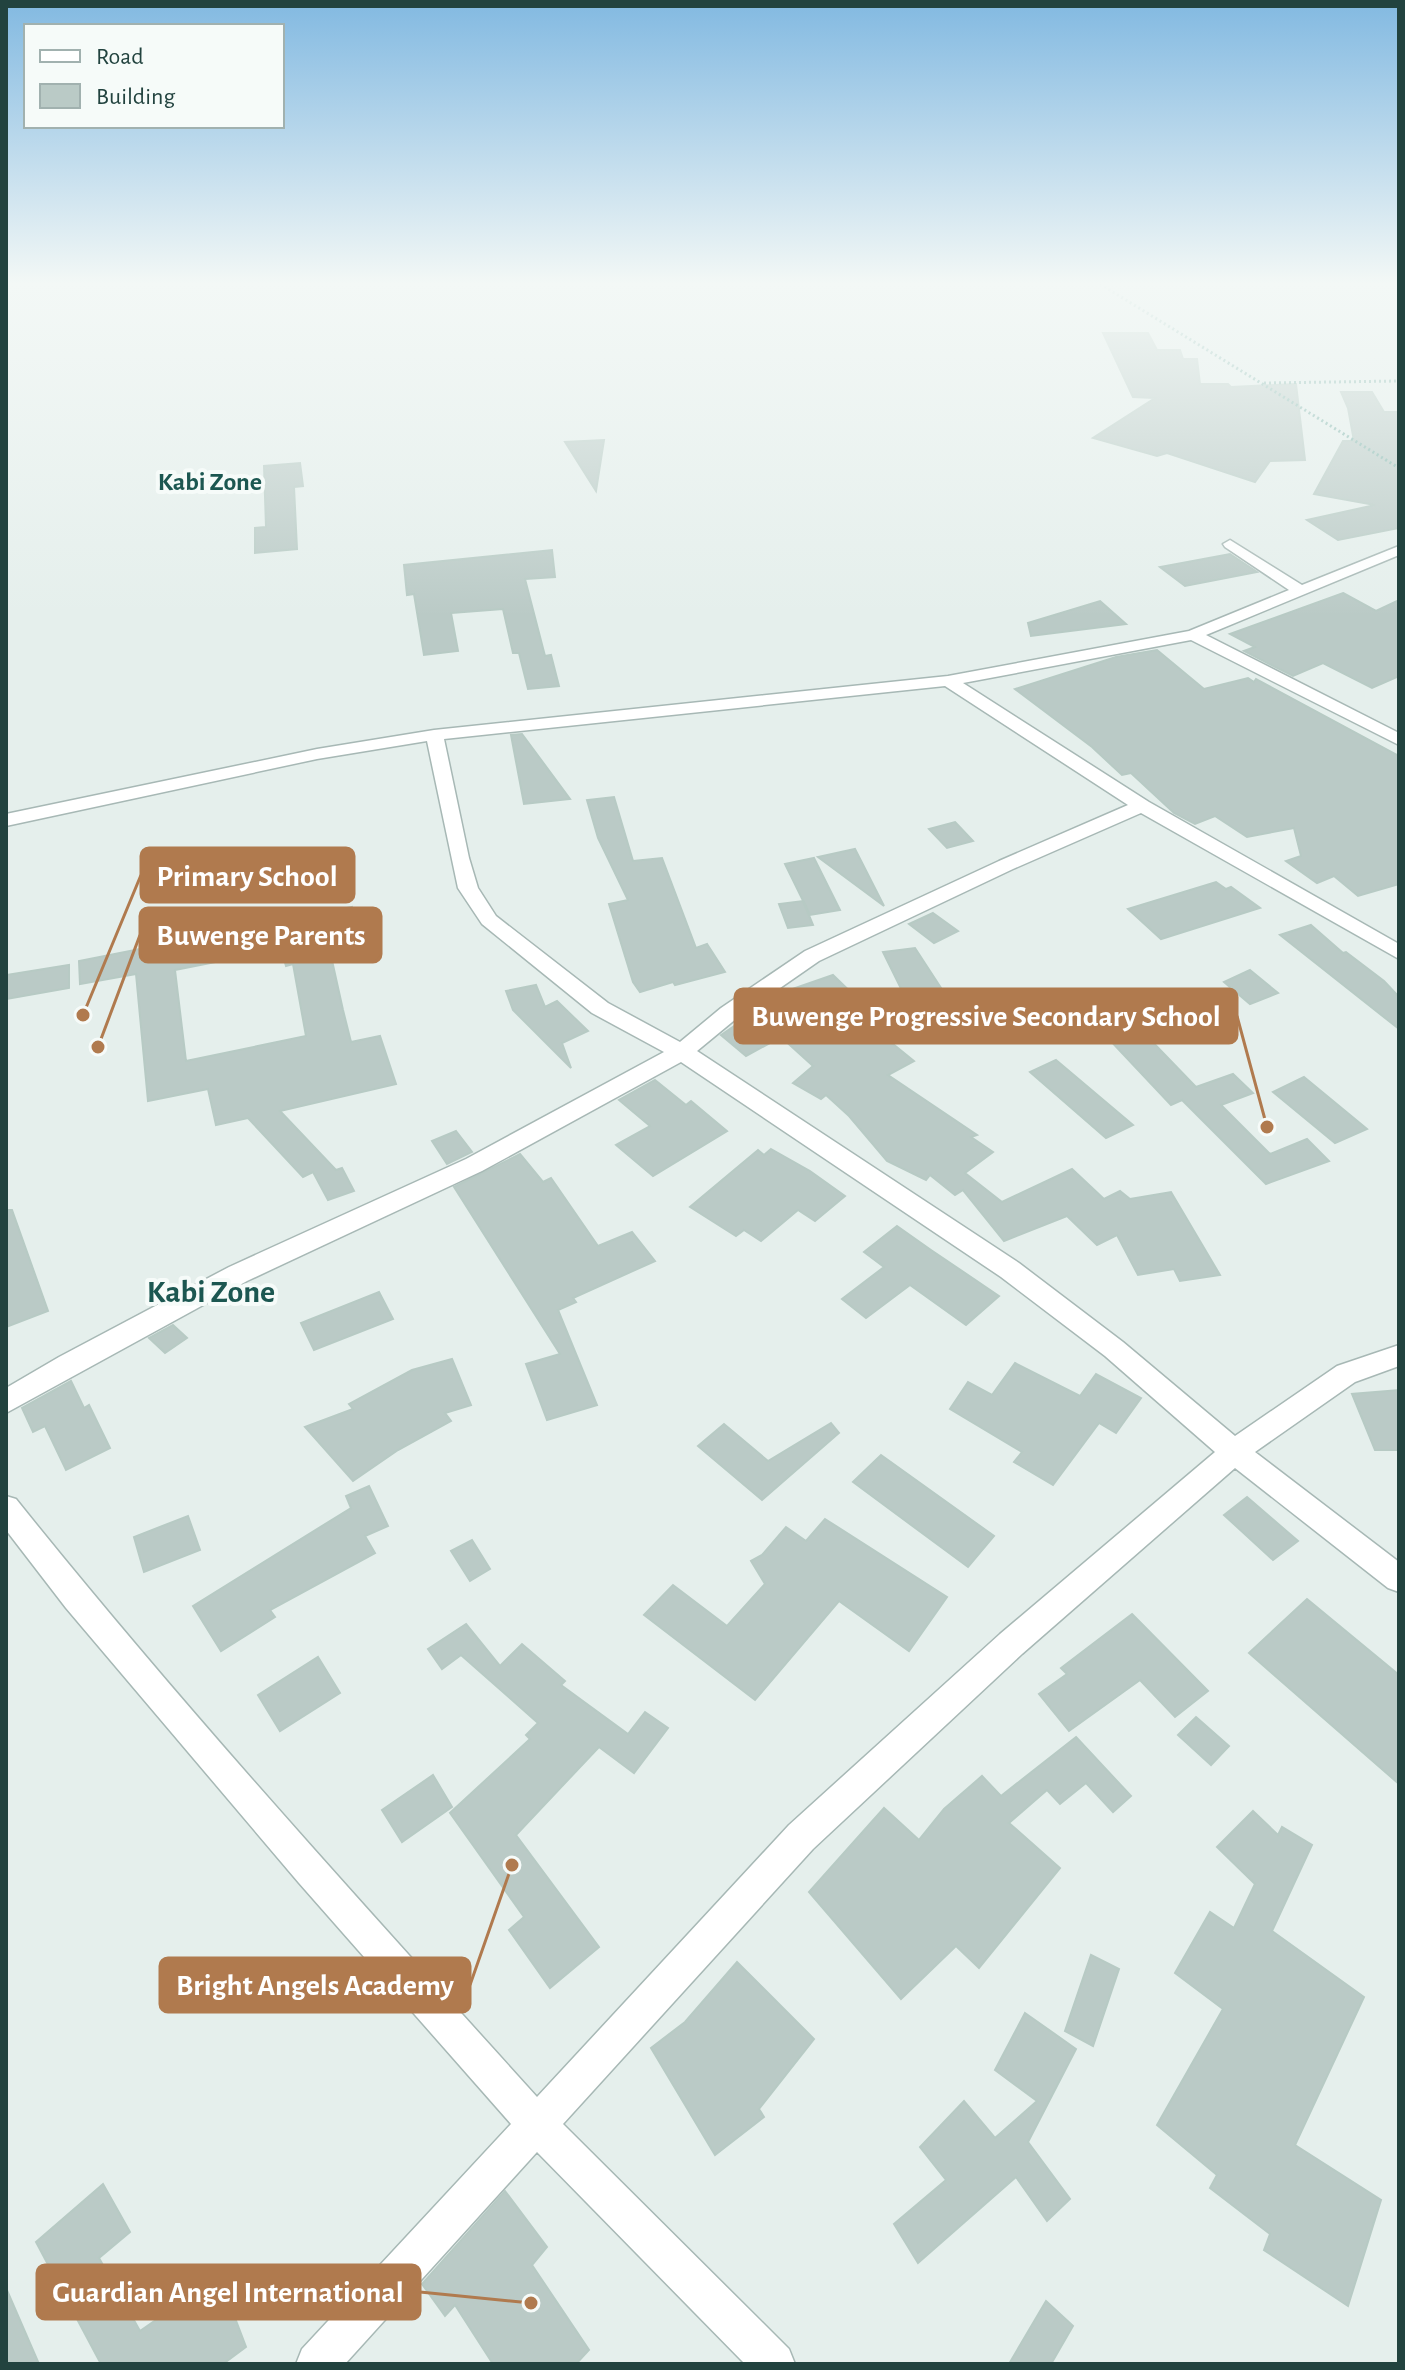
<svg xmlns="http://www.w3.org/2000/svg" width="1405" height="2370" viewBox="0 0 1405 2370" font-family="'Alegreya Sans',sans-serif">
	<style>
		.building { fill: #bacac6; stroke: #b7cac4; stroke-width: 2; fill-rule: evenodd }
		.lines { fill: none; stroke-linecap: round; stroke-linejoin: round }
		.minor-casing { stroke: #a7b8b5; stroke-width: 3 }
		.path { stroke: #83b5ad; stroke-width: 3; stroke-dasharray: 2 3; stroke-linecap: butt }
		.minor { fill: #fff; fill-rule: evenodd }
		.labels { text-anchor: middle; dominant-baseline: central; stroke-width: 8; stroke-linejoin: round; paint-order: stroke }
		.far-quarter-label { font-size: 26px; font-weight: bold; fill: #1c5751; stroke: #f6fbf9 }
		.quarter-label { font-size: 32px; font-weight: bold; fill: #1c5751; stroke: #f6fbf9 }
		.leader { fill: none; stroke: #b07a4e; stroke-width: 3 }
		.callout-dot { fill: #b07a4e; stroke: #f6fbf9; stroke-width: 3 }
		.callout { fill: #b07a4e; stroke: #b07a4e; stroke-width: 3 }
		.callout-label { font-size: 30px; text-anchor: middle; font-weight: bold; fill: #fff }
	</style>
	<rect width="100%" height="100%" fill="#e5efec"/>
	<g class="building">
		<polygon points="1103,333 1148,333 1157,350 1180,350 1183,359 1197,359 1200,384 1228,384 1231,387 1296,384 1305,460 1270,461 1255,482 1167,453 1157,456 1093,438 1155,398 1133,397"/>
		<polygon points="1341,392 1372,392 1384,412 1399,412 1399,528 1338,540 1307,520 1375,505 1314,494 1343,441 1354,441 1348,408"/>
		<polygon points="604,440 596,491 565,442"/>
		<polygon points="300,463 303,486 294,487 297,549 255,553 255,528 266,527 264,466"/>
		<polygon points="552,550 555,577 525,579 545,656 551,655 559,686 528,689 519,653 513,653 503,609 451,613 458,651 424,655 414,594 407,595 404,565"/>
		<polygon points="1230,554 1257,572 1185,586 1160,567"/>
		<polygon points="1343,593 1376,611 1399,600 1399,676 1372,688 1323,663 1293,676 1244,651 1255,647 1230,634"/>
		<polygon points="1100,601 1126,624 1031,636 1028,623"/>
		<polygon points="1157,650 1204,689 1248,678 1254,682 1256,679 1399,756 1399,884 1358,896 1334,876 1317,883 1286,861 1301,856 1294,828 1247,837 1215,816 1195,824 1174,813 1131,773 1122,775 1092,747 1015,689 1116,657"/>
		<polygon points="522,734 570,799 524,804 511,735"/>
		<polygon points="614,797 633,861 662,858 696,948 707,944 725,972 675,985 673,982 640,992 633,982 609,904 628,900 598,838 587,800"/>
		<polygon points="955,822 973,841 947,848 929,829"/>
		<polygon points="855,849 884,906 818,857"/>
		<polygon points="814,858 840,910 810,915 785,864"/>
		<polygon points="1216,882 1226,889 1231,887 1260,908 1161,939 1128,909"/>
		<polygon points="803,901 813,925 788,928 779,904"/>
		<path d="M352,907L365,949L331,956L343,1010L351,1042L380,1036L396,1084L280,1111L336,1170L342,1168L354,1191L328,1200L313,1172L303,1177L248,1118L216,1125L208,1089L148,1101L136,974L80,984L79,961ZM281,949L286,966L293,964L306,1036L186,1061L175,970Z"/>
		<polygon points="933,913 958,931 934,943 909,924"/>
		<polygon points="1311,925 1343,953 1346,952 1384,981 1399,997 1399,1029 1280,935"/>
		<polygon points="915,948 945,994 936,996 947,1010 916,1019 883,952"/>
		<polygon points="69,965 69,988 6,999 6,975"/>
		<polygon points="1250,970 1278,993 1250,1004 1224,982"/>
		<polygon points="833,975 888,1028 877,1031 914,1061 888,1075 977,1135 971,1137 993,1152 965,1173 1002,1202 1072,1169 1104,1199 1120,1191 1130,1199 1171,1192 1220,1275 1180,1281 1174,1269 1138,1275 1117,1235 1097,1245 1067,1216 1004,1241 963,1190 955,1195 930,1175 926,1180 887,1161 849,1116 826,1095 821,1099 793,1083 813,1066 781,1037 746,1056 721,1035 784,992"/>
		<polygon points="536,985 545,1007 557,1001 588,1031 562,1043 571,1068 513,1010 506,991"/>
		<polygon points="1114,1002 1196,1087 1233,1074 1253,1093 1221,1105 1270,1154 1307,1139 1329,1161 1266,1184 1182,1100 1171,1105 1106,1036 1113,1034 1087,1010"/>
		<polygon points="1056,1060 1133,1125 1106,1138 1030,1072"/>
		<polygon points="1304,1077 1367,1129 1335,1143 1273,1092"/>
		<polygon points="655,1080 686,1105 691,1101 727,1131 653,1176 616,1145 650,1126 619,1100"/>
		<polygon points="456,1131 472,1152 447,1164 432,1141"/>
		<polygon points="771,1149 810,1171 845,1196 815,1221 798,1210 761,1241 744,1230 736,1236 690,1207 758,1150 764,1155"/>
		<polygon points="520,1154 543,1182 551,1178 598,1246 632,1232 655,1261 573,1298 576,1302 558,1310 597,1405 547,1420 526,1364 560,1354 454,1187"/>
		<polygon points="6,1210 12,1210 48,1311 6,1327"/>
		<polygon points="897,1226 931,1250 999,1296 966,1325 910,1285 866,1318 842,1299 884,1267 864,1252"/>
		<polygon points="379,1292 393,1319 314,1350 301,1323"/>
		<polygon points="173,1325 187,1338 165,1353 149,1338"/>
		<polygon points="452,1359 471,1405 445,1413 451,1421 398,1450 353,1481 305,1427 353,1409 349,1404 412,1370"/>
		<polygon points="1015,1363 1080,1396 1096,1374 1141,1398 1116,1433 1099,1423 1053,1485 1014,1462 1022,1452 950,1409 968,1382 992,1395"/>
		<polygon points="71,1381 84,1408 89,1405 110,1448 66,1470 45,1426 33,1432 22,1408"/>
		<polygon points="1399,1390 1399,1450 1375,1450 1352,1394"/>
		<polygon points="831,1423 839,1433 762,1500 698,1446 724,1424 768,1461"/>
		<polygon points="881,1455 994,1536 968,1567 853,1482"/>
		<polygon points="369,1486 388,1526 365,1536 375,1553 270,1610 275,1617 221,1651 193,1606 351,1508 346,1496"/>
		<polygon points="1247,1497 1298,1541 1273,1560 1224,1515"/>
		<polygon points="188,1516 200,1550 144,1572 134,1537"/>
		<polygon points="825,1519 947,1597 909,1651 839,1601 755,1700 644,1615 673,1585 727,1626 765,1584 751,1561 762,1555 786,1527 806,1541"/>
		<polygon points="472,1540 490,1569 470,1581 451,1551"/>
		<polygon points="1307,1599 1399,1675 1399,1784 1249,1653"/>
		<polygon points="1132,1614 1208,1691 1175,1717 1140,1680 1069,1731 1039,1694 1067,1674 1061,1668"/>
		<polygon points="466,1624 500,1666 522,1644 565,1681 561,1685 628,1734 645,1712 668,1728 634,1773 599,1747 516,1835 599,1947 550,1988 509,1930 524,1917 450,1813 530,1739 526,1735 538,1723 461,1655 442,1669 428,1649"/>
		<polygon points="318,1657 340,1693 280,1731 258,1695"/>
		<polygon points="1196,1717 1229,1746 1211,1765 1178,1735"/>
		<polygon points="1076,1737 1131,1796 1113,1812 1086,1783 1060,1804 1047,1790 1009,1823 1060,1868 979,1968 956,1946 901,1999 809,1892 884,1808 919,1840 944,1809 982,1776 1001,1796"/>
		<polygon points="433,1775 452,1807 402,1842 382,1810"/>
		<polygon points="1253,1811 1278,1835 1282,1827 1312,1845 1272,1931 1364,1997 1295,2145 1381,2200 1348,2306 1264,2250 1270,2234 1210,2188 1217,2175 1157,2125 1223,2009 1175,1973 1210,1912 1234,1928 1255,1884 1217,1847"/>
		<polygon points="1091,1955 1119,1969 1093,2046 1065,2031"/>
		<polygon points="737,1962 814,2039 759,2109 764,2117 715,2155 651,2048 685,2022"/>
		<polygon points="1025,2013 1076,2049 1028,2142 1070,2199 1047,2221 1016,2177 918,2263 894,2224 946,2180 920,2147 964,2101 995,2138 1037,2101 995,2070"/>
		<polygon points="103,2184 130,2232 99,2258 140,2331 219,2276 246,2347 223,2364 101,2364 36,2242"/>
		<polygon points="505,2191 547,2247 532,2265 589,2350 576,2364 493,2364 455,2305 445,2316 422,2284"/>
		<polygon points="6,2288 39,2364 6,2364"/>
		<polygon points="1046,2301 1073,2326 1051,2364 1009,2364"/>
	</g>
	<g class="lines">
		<defs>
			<path id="minor" d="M1230,540L1302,585L1399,546V555L1206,635L1399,733V745L1191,640L963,683L1149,802L1399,944V959L1141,813L1013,869L819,961L737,1018L697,1051L1019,1263L1123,1342L1235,1436L1337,1366L1399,1345V1366L1355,1382L1255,1452L1399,1562V1592L1388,1588L1235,1468L1022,1654L813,1849L563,2124L789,2349L795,2364H745L537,2152L345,2364H296L302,2349L511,2124L299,1883L66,1608L6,1530V1496L16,1499C181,1705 360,1901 537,2097L789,1825L1000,1634L1215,1452L1105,1356L1001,1277L681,1062L482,1171L247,1281L6,1413V1388L59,1357L229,1267L466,1159L664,1052L592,1013L482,924L458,888L427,741L317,759L6,826V814L317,749L434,730L948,676L1189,631L1289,590L1225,547L1223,544ZM945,686L1128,805L999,861L805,951L721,1008L680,1042L608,1003L496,916L478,888L469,858L444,739Z"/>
		</defs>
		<use href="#minor" class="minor-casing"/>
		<g class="path">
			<polyline points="1100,284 1399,468"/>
			<polyline points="1264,383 1399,381"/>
		</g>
		<use href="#minor" class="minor"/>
	</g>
	<linearGradient id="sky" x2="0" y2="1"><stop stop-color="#82b9e1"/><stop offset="0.46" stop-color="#f3f8f6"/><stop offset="1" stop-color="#f3f8f6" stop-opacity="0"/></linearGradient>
	<rect width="1405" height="616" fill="url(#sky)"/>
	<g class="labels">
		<g class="far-quarter-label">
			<text x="210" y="482">Kabi Zone</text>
		</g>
		<g class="quarter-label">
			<text x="211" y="1292">Kabi Zone</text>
		</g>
	</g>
	<path class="leader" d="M83 1015L141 875M98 1047L140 935M1267 1127L1237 1016M512 1865L470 1985M531 2303L420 2292"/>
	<g class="callout-dot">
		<circle cx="83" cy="1015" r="8"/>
		<circle cx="98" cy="1047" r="8"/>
		<circle cx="1267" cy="1127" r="8"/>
		<circle cx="512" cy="1865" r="8"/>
		<circle cx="531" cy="2303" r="8"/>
	</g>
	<g class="callout">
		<rect x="141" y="848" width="213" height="54" rx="8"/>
		<rect x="140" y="908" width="241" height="54" rx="8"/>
		<rect x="735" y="989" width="502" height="54" rx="8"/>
		<rect x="160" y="1958" width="310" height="54" rx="8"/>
		<rect x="37" y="2265" width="383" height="54" rx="8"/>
	</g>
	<g class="callout-label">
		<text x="247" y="886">Primary School</text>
		<text x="261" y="945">Buwenge Parents</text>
		<text x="986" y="1026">Buwenge Progressive Secondary School</text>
		<text x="315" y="1995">Bright Angels Academy</text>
		<text x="228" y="2302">Guardian Angel International</text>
	</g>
	<rect width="1405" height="2370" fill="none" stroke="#22433f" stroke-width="16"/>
	<rect x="24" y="24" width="260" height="104" fill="#f6fbf9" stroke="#a1b1af" stroke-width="2"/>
	<rect x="40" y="50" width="40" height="12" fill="#ffffff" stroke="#a1b1af" stroke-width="2"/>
	<text x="96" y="64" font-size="24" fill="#22433f">Road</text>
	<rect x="40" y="84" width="40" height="24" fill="#bacac6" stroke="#a1b1af" stroke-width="2"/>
	<text x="96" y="104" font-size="24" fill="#22433f">Building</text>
</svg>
